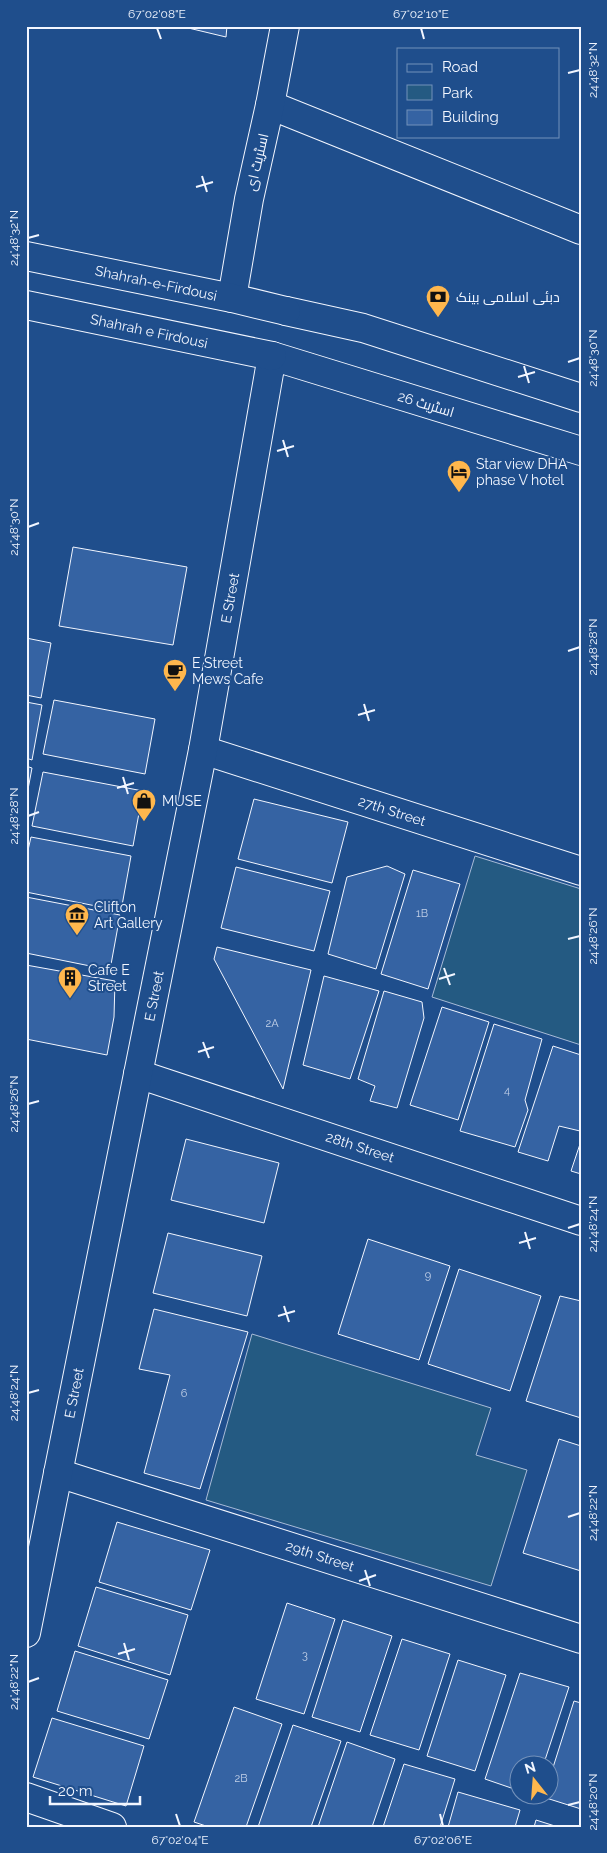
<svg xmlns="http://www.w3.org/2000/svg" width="607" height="1853" viewBox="0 0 607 1853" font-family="Raleway,Cairo,sans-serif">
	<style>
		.green { fill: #245a82; stroke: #a8bbd7 }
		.building { fill: #3563a3; stroke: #f2f6ff }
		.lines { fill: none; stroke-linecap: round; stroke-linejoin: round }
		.minor-casing { stroke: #f2f6ff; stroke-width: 30 }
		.tertiary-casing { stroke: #f2f6ff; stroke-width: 30 }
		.secondary-casing { stroke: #f2f6ff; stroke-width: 30 }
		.primary-casing { stroke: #f2f6ff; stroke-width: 30 }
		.minor { stroke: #1f4e8c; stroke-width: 28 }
		.tertiary { stroke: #1f4e8c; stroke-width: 28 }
		.secondary { stroke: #1f4e8c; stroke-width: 28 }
		.primary { stroke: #1f4e8c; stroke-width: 28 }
		.ticks { fill: none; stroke: #f2f6ff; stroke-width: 2 }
		.labels { text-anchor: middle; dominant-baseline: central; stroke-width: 4; stroke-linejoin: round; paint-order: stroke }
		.number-label { font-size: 11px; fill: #c3d1e8 }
		.street-label { font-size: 14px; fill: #f2f6ff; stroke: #1f4e8c }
		.poi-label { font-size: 14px; fill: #f2f6ff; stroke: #1f4e8c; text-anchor: start }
		.neatline { fill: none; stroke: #f2f6ff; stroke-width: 2 }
		.ticks-label { font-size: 12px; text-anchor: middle; fill: #f2f6ff }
	</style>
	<rect width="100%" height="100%" fill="#1f4e8c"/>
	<g class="green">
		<polygon points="475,856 581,889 581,1045 432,997"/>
		<polygon points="252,1334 491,1408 476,1455 527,1470 491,1586 206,1500"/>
	</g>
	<g class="building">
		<polygon points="180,26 227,26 226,37"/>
		<polygon points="73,547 187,567 173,645 59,626"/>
		<polygon points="26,638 51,643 41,698 26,695"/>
		<polygon points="54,700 155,719 145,774 43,754"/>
		<polygon points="26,702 42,705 32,760 26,758"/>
		<polygon points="26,766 32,768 26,800"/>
		<polygon points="43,772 143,791 133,846 32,826"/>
		<polygon points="254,799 348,822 332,883 238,859"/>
		<polygon points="31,837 131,856 121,911 26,892 26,859"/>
		<polygon points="387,866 405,874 376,969 328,954 347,877"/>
		<polygon points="236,867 330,891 314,951 221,928"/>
		<polygon points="413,870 460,884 428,989 381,974"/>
		<polygon points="26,897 120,915 110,970 26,953"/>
		<polygon points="217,947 311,970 283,1089 214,959"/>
		<polygon points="26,965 115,981 114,1017 107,1055 26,1039"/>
		<polygon points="324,976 379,991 350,1079 303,1065"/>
		<polygon points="384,991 422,1002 424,1018 397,1108 370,1101 375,1086 358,1079"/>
		<polygon points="442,1007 489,1022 458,1120 410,1105"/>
		<polygon points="494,1024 542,1039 525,1100 528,1110 515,1147 460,1131"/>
		<polygon points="553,1046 581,1055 581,1128 580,1131 559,1126 548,1161 518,1152"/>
		<polygon points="186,1139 279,1163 264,1223 171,1200"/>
		<polygon points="581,1141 581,1174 571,1171"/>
		<polygon points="168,1233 262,1256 247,1316 153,1293"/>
		<polygon points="368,1239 450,1266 419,1360 338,1334"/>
		<polygon points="459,1269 541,1296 510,1391 428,1364"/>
		<polygon points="560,1296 581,1301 581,1418 526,1401"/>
		<polygon points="154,1309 248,1332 200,1489 144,1473 170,1375 139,1369"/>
		<polygon points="559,1439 581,1446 581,1571 523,1553"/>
		<polygon points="117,1522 210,1550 191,1610 99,1582"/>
		<polygon points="96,1587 188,1615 170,1675 78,1646"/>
		<polygon points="287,1603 335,1619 304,1714 256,1699"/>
		<polygon points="343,1620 392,1636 360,1732 312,1717"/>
		<polygon points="402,1639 450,1654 419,1750 370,1735"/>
		<polygon points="75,1651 168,1680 149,1739 57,1711"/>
		<polygon points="458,1660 506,1675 475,1771 427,1756"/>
		<polygon points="520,1673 569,1687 543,1766 520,1766 520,1791 485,1779"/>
		<polygon points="574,1701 581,1703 581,1809 543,1797 544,1796 550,1796 550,1777"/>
		<polygon points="234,1707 282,1724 246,1827 209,1827 194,1822"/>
		<polygon points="52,1718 144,1746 126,1806 33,1777"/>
		<polygon points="293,1725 341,1741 311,1827 258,1827"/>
		<polygon points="347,1742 395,1759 372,1827 318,1827"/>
		<polygon points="404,1764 455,1779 440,1827 383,1827"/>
		<polygon points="458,1792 520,1810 515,1827 448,1827"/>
		<polygon points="536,1820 558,1827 534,1827"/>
	</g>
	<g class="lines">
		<defs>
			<g id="minor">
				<polyline points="270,105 581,230"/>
				<polyline points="203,750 581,871"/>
				<polyline points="138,1074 581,1221"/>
				<polyline points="58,1473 581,1639"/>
				<polyline points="26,1797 112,1827"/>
			</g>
			<polyline id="tertiary" points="232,298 249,199 270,105 285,26"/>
			<g id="secondary">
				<polyline points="286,311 363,328 581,398"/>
				<polyline points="26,1633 203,750 272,356 581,451"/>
			</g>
			<g id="primary">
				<polyline points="26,256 232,298 286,311"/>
				<polyline points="26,305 272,356"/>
			</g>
		</defs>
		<use href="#minor" class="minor-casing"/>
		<use href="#tertiary" class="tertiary-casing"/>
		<use href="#secondary" class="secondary-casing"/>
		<use href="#primary" class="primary-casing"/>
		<use href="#minor" class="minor"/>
		<use href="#tertiary" class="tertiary"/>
		<use href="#secondary" class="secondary"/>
		<use href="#primary" class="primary"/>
	</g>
	<path class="ticks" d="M157,28L161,39M421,28L424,39M568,73L580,70M202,176L207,192M196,187L213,182M28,238L39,235M568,362L580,358M524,366L529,383M518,377L535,372M283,440L288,457M277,451L294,446M28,527L39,523M568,651L580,647M364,704L369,721M358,715L375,710M123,777L128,794M117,788L134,783M28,816L39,812M568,939L580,936M444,968L450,985M439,979L455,974M203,1042L209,1058M198,1052L214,1047M28,1104L39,1101M568,1228L580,1224M525,1232L530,1249M519,1243L536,1238M284,1306L289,1322M278,1316L295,1311M28,1393L39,1390M568,1517L580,1513M365,1570L370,1586M359,1581L376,1575M124,1643L129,1660M118,1654L135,1649M28,1682L39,1678M568,1805L580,1802M176,1814L180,1826M440,1814L443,1826"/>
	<defs>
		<symbol id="bank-pin" viewBox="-11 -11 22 30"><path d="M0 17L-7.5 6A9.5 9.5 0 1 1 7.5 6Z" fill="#ffb74d" stroke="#1f4e8c"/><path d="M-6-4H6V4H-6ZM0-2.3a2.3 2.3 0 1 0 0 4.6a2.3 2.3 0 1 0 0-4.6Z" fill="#111"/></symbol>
		<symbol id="hotel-pin" viewBox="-11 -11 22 30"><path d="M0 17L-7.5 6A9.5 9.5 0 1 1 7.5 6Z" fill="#ffb74d" stroke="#1f4e8c"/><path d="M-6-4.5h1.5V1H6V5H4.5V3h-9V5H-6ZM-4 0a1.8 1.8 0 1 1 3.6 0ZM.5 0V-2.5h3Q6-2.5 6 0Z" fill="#111"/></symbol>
		<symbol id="cafe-pin" viewBox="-11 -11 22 30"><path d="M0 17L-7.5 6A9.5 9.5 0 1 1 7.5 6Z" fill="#ffb74d" stroke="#1f4e8c"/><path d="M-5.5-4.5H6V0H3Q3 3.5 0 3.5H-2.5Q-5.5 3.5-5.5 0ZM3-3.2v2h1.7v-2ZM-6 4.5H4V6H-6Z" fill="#111"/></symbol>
		<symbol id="shop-pin" viewBox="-11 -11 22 30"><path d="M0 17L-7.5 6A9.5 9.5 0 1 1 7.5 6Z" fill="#ffb74d" stroke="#1f4e8c"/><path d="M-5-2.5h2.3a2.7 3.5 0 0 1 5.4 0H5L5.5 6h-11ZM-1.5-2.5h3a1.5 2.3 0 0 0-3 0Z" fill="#111"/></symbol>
		<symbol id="museum-pin" viewBox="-11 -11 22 30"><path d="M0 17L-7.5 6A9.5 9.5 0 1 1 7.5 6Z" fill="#ffb74d" stroke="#1f4e8c"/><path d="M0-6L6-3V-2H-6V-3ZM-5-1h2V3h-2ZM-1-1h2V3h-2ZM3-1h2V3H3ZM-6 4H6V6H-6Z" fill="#111"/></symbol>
		<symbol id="building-pin" viewBox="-11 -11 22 30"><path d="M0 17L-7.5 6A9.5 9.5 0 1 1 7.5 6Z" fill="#ffb74d" stroke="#1f4e8c"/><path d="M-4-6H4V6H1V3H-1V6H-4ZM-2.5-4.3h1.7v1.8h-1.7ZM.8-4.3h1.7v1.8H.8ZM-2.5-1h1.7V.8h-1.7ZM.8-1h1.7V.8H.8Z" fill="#111"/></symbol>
	</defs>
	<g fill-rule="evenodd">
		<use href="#bank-pin" x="424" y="283" width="28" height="38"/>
		<use href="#hotel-pin" x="445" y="458" width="28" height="38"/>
		<use href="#cafe-pin" x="161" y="657" width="28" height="38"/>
		<use href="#shop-pin" x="130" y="787" width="28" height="38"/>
		<use href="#museum-pin" x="63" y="901" width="28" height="38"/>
		<use href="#building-pin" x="56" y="964" width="28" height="38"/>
	</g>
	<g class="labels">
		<g class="number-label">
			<text x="422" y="913">1B</text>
			<text x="272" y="1023">2A</text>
			<text x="507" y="1090">4</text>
			<text x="428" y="1275">9</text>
			<text x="184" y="1393">6</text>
			<text x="305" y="1655">3</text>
			<text x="241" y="1778">2B</text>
		</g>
		<g class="street-label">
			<text transform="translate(257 162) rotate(-77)">اسٹریٹ ای</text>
			<text transform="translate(156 283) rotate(12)">Shahrah-e-Firdousi</text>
			<text transform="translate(149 331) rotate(12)">Shahrah e Firdousi</text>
			<text transform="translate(426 404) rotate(17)">اسٹریٹ 26</text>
			<text transform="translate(230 598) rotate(-80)">E Street</text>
			<text transform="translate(392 811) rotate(18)">27th Street</text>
			<text transform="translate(154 996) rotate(-79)">E Street</text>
			<text transform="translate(360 1147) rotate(18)">28th Street</text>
			<text transform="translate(74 1393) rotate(-79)">E Street</text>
			<text transform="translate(320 1556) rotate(18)">29th Street</text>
		</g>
		<g class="poi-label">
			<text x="456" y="297">دبئی اسلامی بینک</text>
			<text x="476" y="464">Star view DHA<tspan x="476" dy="16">phase V hotel</tspan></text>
			<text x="192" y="663">E Street<tspan x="192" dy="16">Mews Cafe</tspan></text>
			<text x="162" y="801">MUSE</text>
			<text x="94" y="907">Clifton<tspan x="94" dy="16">Art Gallery</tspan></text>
			<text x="88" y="970">Cafe E<tspan x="88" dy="16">Street</tspan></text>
		</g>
	</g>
	<rect width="607" height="1853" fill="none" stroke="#1f4e8c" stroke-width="55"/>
	<rect x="397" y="48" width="162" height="90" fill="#1f4e8c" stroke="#7391ba"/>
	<rect x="407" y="64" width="25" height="8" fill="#1f4e8c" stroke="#7391ba"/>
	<text x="442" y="72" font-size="15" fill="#f2f6ff">Road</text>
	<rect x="407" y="85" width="25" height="15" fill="#245a82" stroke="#7391ba"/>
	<text x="442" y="98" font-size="15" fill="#f2f6ff">Park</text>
	<rect x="407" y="110" width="25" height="15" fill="#3563a3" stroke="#7391ba"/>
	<text x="442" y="122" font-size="15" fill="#f2f6ff">Building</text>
	<g transform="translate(534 1780) rotate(343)"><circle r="24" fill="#1f4e8c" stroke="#7391ba"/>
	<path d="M0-4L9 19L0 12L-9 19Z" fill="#ffb74d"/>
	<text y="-8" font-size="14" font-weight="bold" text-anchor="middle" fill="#f2f6ff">N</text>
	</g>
	<path d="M50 1796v8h90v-8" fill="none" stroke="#f2f6ff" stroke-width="2.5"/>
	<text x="58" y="1796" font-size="15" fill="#f2f6ff" stroke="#1f4e8c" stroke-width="4" paint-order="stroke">20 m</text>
	<rect x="28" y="28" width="552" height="1798" class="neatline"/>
	<g class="ticks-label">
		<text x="157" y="18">67°02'08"E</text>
		<text x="421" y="18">67°02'10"E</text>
		<text transform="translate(593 70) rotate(-90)" y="4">24°48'32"N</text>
		<text transform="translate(14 238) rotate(-90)" y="4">24°48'32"N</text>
		<text transform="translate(593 358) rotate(-90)" y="4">24°48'30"N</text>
		<text transform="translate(14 527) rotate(-90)" y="4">24°48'30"N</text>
		<text transform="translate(593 647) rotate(-90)" y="4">24°48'28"N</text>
		<text transform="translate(14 816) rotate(-90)" y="4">24°48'28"N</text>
		<text transform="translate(593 936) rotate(-90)" y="4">24°48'26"N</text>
		<text transform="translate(14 1104) rotate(-90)" y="4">24°48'26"N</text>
		<text transform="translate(593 1224) rotate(-90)" y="4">24°48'24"N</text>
		<text transform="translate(14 1393) rotate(-90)" y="4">24°48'24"N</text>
		<text transform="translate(593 1513) rotate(-90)" y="4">24°48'22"N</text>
		<text transform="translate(14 1682) rotate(-90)" y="4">24°48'22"N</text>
		<text transform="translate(593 1802) rotate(-90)" y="4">24°48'20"N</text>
		<text x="180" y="1844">67°02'04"E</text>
		<text x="443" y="1844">67°02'06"E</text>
	</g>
</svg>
